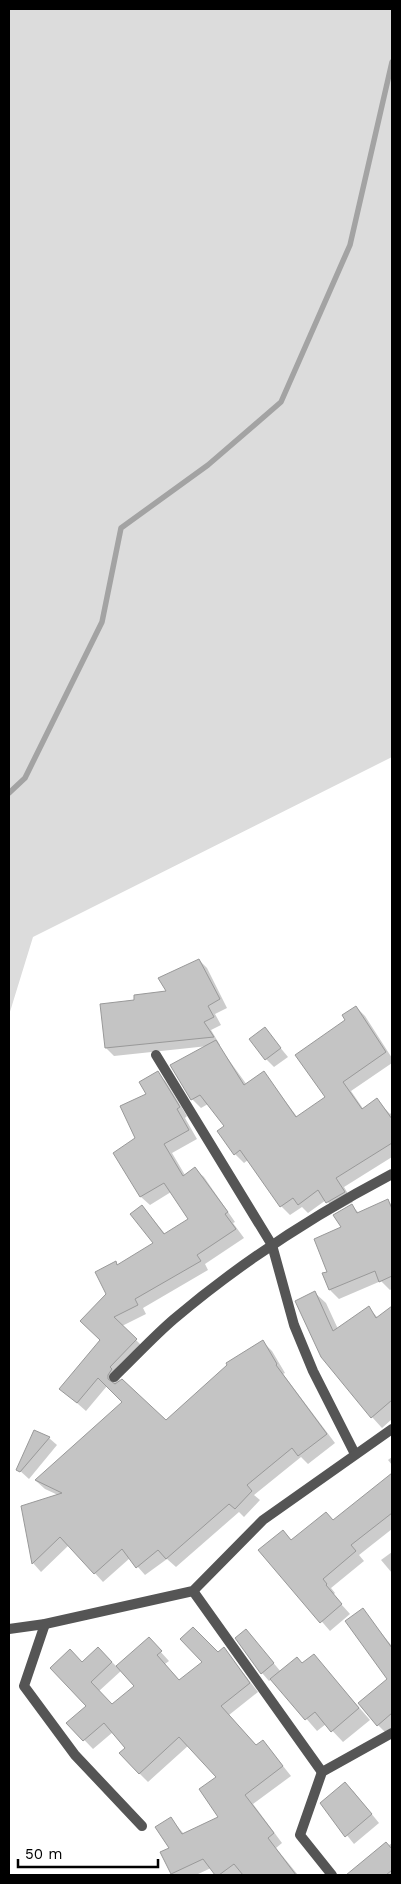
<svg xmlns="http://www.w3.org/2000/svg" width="401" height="1884" viewBox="0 0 401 1884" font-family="'Work Sans',sans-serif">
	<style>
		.green { fill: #dcdcdc }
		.shadow { fill: #0003; fill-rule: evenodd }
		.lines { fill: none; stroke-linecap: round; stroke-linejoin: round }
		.stream { stroke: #a3a3a3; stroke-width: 5.5 }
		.building { fill: #c4c4c4; stroke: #999 }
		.minor { stroke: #555; stroke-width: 10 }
	</style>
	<rect width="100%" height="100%" fill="#fff"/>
	<polygon class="green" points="9,9 392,9 392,757 33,937 9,1015"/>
	<g class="shadow">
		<polygon points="199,960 207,968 227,1008 215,1014 221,1025 211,1030 220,1045 218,1045 247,1085 264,1073 298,1118 327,1098 347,1020 356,1007 365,1016 392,1058 392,1063 351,1091 364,1110 377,1100 390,1114 392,1112 392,1157 344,1187 353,1202 336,1211 326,1200 308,1213 302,1207 290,1215 281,1206 248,1160 244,1163 235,1154 226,1127 208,1104 201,1108 192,1099 208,1046 114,1056 106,1048 136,1001 168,992"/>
		<polygon points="265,1029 288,1057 274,1067 266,1059"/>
		<polygon points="158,1073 166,1082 187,1116 185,1118 197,1139 172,1153 185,1175 195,1169 204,1177 235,1222 233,1223 244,1238 205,1264 208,1270 143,1308 146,1314 122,1326 145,1349 117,1376 120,1379 116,1384 166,1422 263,1342 272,1351 285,1373 283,1374 335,1443 308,1464 301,1457 254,1495 260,1500 244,1517 239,1512 176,1567 167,1559 145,1575 130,1558 103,1582 69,1545 41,1572 33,1563 22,1507 58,1495 45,1489 36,1481 124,1402 107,1386 86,1411 61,1389 101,1340 108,1294 115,1263 118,1266 154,1243 142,1206 166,1235 190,1219 171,1192 150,1205 141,1197 114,1153 136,1139 147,1095"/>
		<polygon points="388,1201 392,1205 392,1289 390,1290 381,1281 339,1299 330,1290 324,1274 329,1272 352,1206 359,1213"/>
		<polygon points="315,1293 326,1303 338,1329 369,1308 378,1318 392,1307 392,1419 382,1428 372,1417"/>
		<polygon points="49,1438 57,1445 29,1479 18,1469"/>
		<polygon points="392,1457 392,1465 388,1460"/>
		<polygon points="392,1475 392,1529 359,1555 364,1561 331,1588 335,1593 333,1595 350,1614 330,1631 260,1550 283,1531 292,1541 333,1521"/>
		<polygon points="392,1552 392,1573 381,1560"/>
		<polygon points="362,1610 392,1646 392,1731 388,1735 378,1725 389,1679"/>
		<polygon points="246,1630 281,1672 303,1664 314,1656 370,1720 343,1742 326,1724 317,1731 272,1679 269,1681 262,1673"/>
		<path d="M149,1639L169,1661L165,1664L180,1681L224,1648L258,1692L229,1715L257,1746L263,1741L291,1776L253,1804L282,1843L276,1848L298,1875H245L243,1873L240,1875H217L211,1868L196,1875H174L172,1873L170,1818L184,1834L220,1817L218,1777L189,1745L148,1782L139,1773L126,1748L113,1732L93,1749L68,1723L87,1706L83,1663L98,1648L117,1667ZM122,1670L135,1686L112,1705L99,1691Z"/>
		<polygon points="353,1791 379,1823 354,1844 321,1803"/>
		<polygon points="392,1843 392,1875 357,1875 353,1870"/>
	</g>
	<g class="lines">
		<polyline class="stream" points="9,793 25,778 102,622 121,528 208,465 281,402 350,245 392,62"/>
	</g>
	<g class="building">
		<polygon points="199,959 220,999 208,1006 214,1017 204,1022 214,1037 105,1048 100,1004 134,1000 134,995 166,991 158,978"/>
		<polygon points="356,1006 386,1052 343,1082 362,1109 377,1098 392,1119 392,1143 336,1178 345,1192 326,1203 318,1190 298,1205 293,1198 280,1207 240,1150 234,1155 217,1131 224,1126 200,1095 191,1100 170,1065 216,1040 244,1085 264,1071 296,1117 325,1097 295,1055 345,1020 342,1015"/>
		<polygon points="265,1027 281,1048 265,1060 249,1039"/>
		<polygon points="158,1071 180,1107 177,1109 189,1130 164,1144 183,1176 195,1167 228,1212 225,1214 236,1229 197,1255 201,1261 135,1299 138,1305 114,1317 137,1339 110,1367 112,1369 108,1375 108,1379 115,1384 122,1379 166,1420 227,1365 226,1363 263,1340 277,1364 276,1365 327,1434 298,1456 292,1448 247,1485 252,1491 235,1509 229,1504 166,1559 158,1550 136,1568 122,1549 94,1574 60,1537 32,1564 21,1506 62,1493 35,1480 122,1402 98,1378 77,1403 59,1389 100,1340 80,1321 106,1294 95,1272 116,1261 117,1265 153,1243 130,1214 142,1205 164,1234 188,1219 164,1183 140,1197 113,1153 135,1138 120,1106 146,1094 139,1082"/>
		<polygon points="388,1199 392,1209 392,1276 379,1282 375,1271 329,1290 322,1273 327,1272 314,1239 341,1227 333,1215 352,1204 357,1213"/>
		<polygon points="315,1291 333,1331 369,1306 376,1318 392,1306 392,1400 371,1418 321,1357 295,1301"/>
		<polygon points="34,1430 50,1437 20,1472 16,1470"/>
		<polygon points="392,1473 392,1513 351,1545 356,1551 323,1579 327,1584 326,1585 342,1604 320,1623 258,1550 283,1530 291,1540 326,1512 333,1520"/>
		<polygon points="363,1608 392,1648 392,1713 377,1726 358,1703 387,1679 345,1621"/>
		<polygon points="193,1627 218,1652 224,1647 250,1683 221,1706 256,1745 263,1740 283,1766 245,1795 274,1833 268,1838 296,1875 243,1875 234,1864 219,1875 215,1875 203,1859 171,1874 160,1852 169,1848 155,1827 171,1817 182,1834 218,1817 199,1789 216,1777 179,1737 139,1774 119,1753 125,1748 104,1723 83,1741 66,1723 86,1706 50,1668 70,1649 82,1662 98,1647 112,1662 91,1682 112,1704 134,1686 116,1666 149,1637 162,1651 157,1655 179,1680 202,1662 180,1639"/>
		<polygon points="246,1629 274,1663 261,1674 235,1638"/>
		<polygon points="314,1654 359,1708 331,1732 315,1712 305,1720 270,1679 297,1657 302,1663"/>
		<polygon points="345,1782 372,1814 345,1837 320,1803"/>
		<polygon points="386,1842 392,1849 392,1870 386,1875 346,1875"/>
	</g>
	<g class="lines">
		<g class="minor">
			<polyline points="156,1055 272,1245 294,1325 313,1371 355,1454"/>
			<path d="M114,1377C134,1358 153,1337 174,1319C240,1263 316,1214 392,1174"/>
			<polyline points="193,1591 322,1772"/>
			<polyline points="45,1624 24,1686 75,1755 142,1826"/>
			<polyline points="9,1629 45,1624 193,1591 263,1520 392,1429"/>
			<polyline points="332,1875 300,1835 322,1772 392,1733"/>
		</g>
	</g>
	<rect width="401" height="1884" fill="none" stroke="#000000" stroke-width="20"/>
	<path d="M18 1859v8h140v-8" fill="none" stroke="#000000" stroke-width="2.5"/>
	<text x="25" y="1859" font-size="15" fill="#000000" stroke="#ffffff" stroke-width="4" paint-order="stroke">50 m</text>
</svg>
